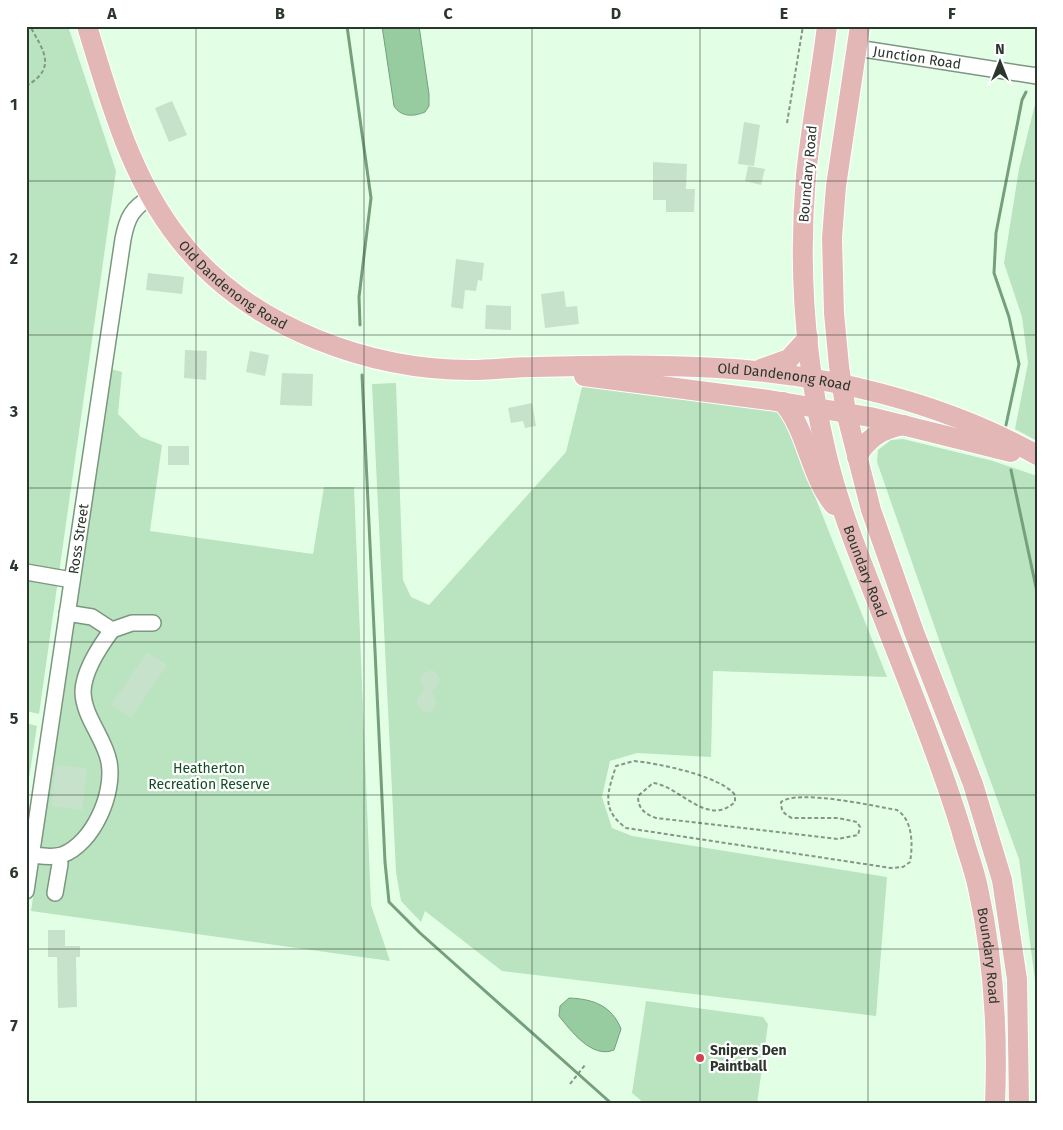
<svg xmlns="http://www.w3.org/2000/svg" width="1063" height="1130" viewBox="0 0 1063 1130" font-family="'Fira Sans',sans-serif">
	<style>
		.green { fill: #b9e4bf }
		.water { fill: #96cc9f; stroke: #769f7c }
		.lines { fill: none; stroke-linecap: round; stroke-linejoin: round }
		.stream { stroke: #769f7c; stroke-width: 3 }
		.building { fill: #c7e2cb }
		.minor-casing { stroke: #7c9680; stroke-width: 18 }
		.major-casing { stroke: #fff; stroke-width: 22 }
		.path { stroke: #849786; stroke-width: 2; stroke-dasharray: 4 2.5; stroke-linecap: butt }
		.minor { stroke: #fff; stroke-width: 15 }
		.major { stroke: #e4b7b7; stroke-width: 20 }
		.grid { fill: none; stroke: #2b362c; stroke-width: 1; stroke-opacity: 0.55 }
		.poi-dot { fill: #d14150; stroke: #fff; stroke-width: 2 }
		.labels { text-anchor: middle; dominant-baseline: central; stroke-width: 4.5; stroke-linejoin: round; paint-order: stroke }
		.street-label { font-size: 14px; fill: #2b362c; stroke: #fff }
		.park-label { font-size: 14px; fill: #124d24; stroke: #fff }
		.poi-label { font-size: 14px; font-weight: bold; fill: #2b362c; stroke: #fff; text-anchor: start }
		.neatline { fill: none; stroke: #2b362c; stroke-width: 2 }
		.grid-label { font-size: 16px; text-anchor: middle; font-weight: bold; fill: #2b362c }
	</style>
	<rect width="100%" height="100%" fill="#e2ffe6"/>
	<g class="green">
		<polygon points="26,26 68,26 116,171 39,714 26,711"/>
		<polygon points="1037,96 1037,441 1015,429 1028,363 1022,317 1004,263 1019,169"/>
		<polygon points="111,369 122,372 118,414 141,437 162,445 150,531 313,554 324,487 354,487 371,905 390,961 31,911"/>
		<polygon points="396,383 403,580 411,597 429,605 566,452 583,383 773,408 788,421 808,479 887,677 713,671 711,757 637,753 610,761 602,797 612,828 632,836 887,877 876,1016 502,971 425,911 421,922 401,901 396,872 372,384"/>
		<polygon points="903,439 993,461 1037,476 1037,995 1019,859 943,651 877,462 878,450 891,440"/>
		<polygon points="26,723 37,726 26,798"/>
		<polygon points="646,1001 763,1017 768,1024 757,1104 645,1104 632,1093"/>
	</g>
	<g class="water">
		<path d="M382,26H419L429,94V106L425,112C413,117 401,117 394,106Z"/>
		<path d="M569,998C594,999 612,1006 621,1029L614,1050C592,1059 571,1031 559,1016L560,1006Z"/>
	</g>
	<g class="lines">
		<g class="stream">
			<polyline points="347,26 371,198 359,297 360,325"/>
			<polyline points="362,375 385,862 389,902 420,933 612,1104"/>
			<polyline points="1006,425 1019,364 1009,317 994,273 996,233 1022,100 1026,92"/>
			<polyline points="1011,470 1037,592"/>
		</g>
	</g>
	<g class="building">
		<polygon points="172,101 187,135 169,142 155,108"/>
		<polygon points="744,122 760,125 754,166 738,164"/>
		<polygon points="653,162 687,164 686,189 695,189 694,212 666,212 666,200 653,200"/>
		<polygon points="748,166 765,169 761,185 745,181"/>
		<polygon points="456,259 484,263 482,281 478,280 476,291 465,290 463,309 451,307"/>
		<polygon points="148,273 184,277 182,294 146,290"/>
		<polygon points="564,291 566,307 577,306 579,324 545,328 541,294"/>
		<polygon points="486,305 511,306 511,330 485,329"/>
		<polygon points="185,350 207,351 206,380 184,378"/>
		<polygon points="250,351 269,355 265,376 246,372"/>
		<polygon points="282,373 313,374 312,406 280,405"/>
		<polygon points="532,403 536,426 525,428 523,421 511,423 508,408"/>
		<rect x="168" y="446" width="21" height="19"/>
		<polygon points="147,652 167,665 131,718 111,705"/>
		<polygon points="433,670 440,678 439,684 432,692 437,705 433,711 423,713 417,705 417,699 424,690 419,679 423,673"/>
		<polygon points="56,765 87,768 82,810 51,806"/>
		<polygon points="48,930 65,930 65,946 80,946 80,957 76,957 77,1007 58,1008 57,957 48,957"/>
	</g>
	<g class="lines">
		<defs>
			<g id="minor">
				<path id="s1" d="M857,48L1037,76"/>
				<polyline points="26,572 72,580"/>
				<polyline points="67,613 92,617 112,630"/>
				<path d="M32,855C42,856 52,858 62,855C93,844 115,793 109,762C105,738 83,717 83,691C84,670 100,646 112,630L132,623H153"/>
				<path id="s2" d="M26,891L123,239C127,218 132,208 151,197"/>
				<polyline points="55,893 60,864 59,856"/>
			</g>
			<g id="major">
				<path id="s3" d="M87,26C111,105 133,187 188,250C255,328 369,370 471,370C492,370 513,367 534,367C595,365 657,364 718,368C826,374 942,402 1037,455"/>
				<path id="s4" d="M827,26C821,76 811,125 806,175C798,268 805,361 826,452C838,503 857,551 876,599C905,675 937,751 961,829C966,849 974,868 978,888C994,960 998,1030 995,1104"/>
				<polyline points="860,26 836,186 832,238 834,313 839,366 846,412 871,510 914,632 973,784 1002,880 1017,979 1019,1104"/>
				<polyline points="761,369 789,359 808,338"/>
				<polyline points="584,376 769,400 870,417 1011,452"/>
				<path d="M783,402C808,432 809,474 834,505"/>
				<path d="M857,457C867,438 883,428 904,425"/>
			</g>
		</defs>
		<use href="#minor" class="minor-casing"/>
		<use href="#major" class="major-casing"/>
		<g class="path">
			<path d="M26,86C58,68 43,50 30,26"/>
			<polyline points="787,123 803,26"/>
			<path d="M634,761C657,763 721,776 735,795V802C707,828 680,786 653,783L638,796C638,809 645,814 656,818L838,839L858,835L860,827L857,822L838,818H792C784,814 781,811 781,802C798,789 874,806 897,810C913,820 913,845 910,862L903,867L891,868L626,828C600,809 608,792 616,766Z"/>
			<polyline points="570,1084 585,1065"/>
		</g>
		<use href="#minor" class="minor"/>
		<use href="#major" class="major"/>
	</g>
	<path class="grid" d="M196,26V1104M364,26V1104M532,26V1104M700,26V1104M868,26V1104M26,181H1037M26,335H1037M26,488H1037M26,642H1037M26,795H1037M26,949H1037"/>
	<circle class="poi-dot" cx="700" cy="1058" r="5"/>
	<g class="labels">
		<g class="street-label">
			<text stroke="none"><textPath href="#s1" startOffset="61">Junction Road</textPath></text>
			<text transform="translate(808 174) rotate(-85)">Boundary Road</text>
			<text stroke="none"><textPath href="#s3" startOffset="305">Old Dandenong Road</textPath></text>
			<text stroke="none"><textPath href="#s3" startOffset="878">Old Dandenong Road</textPath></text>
			<text stroke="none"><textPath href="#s2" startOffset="356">Ross Street</textPath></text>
			<text stroke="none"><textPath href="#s4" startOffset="555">Boundary Road</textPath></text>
			<text stroke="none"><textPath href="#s4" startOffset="960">Boundary Road</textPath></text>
		</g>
		<g class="park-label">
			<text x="209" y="768">Heatherton<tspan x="209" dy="16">Recreation Reserve</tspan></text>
		</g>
		<g class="poi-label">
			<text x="710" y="1050">Snipers Den<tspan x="710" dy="16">Paintball</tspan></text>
		</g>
	</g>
	<rect width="1063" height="1130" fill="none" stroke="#ffffff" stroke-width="55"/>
	<g transform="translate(1000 62)" stroke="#ffffff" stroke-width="4" paint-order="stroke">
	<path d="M0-4L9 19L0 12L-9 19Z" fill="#2b362c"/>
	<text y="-8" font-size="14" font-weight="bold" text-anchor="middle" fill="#2b362c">N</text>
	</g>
	<rect x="28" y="28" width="1008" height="1074" class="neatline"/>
	<g class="grid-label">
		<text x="112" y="19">A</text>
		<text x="280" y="19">B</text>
		<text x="448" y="19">C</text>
		<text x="616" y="19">D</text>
		<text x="784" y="19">E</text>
		<text x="952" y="19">F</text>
		<text x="14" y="110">1</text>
		<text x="14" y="264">2</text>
		<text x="14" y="417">3</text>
		<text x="14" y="571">4</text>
		<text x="14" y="724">5</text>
		<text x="14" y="878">6</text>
		<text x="14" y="1031">7</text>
	</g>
</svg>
